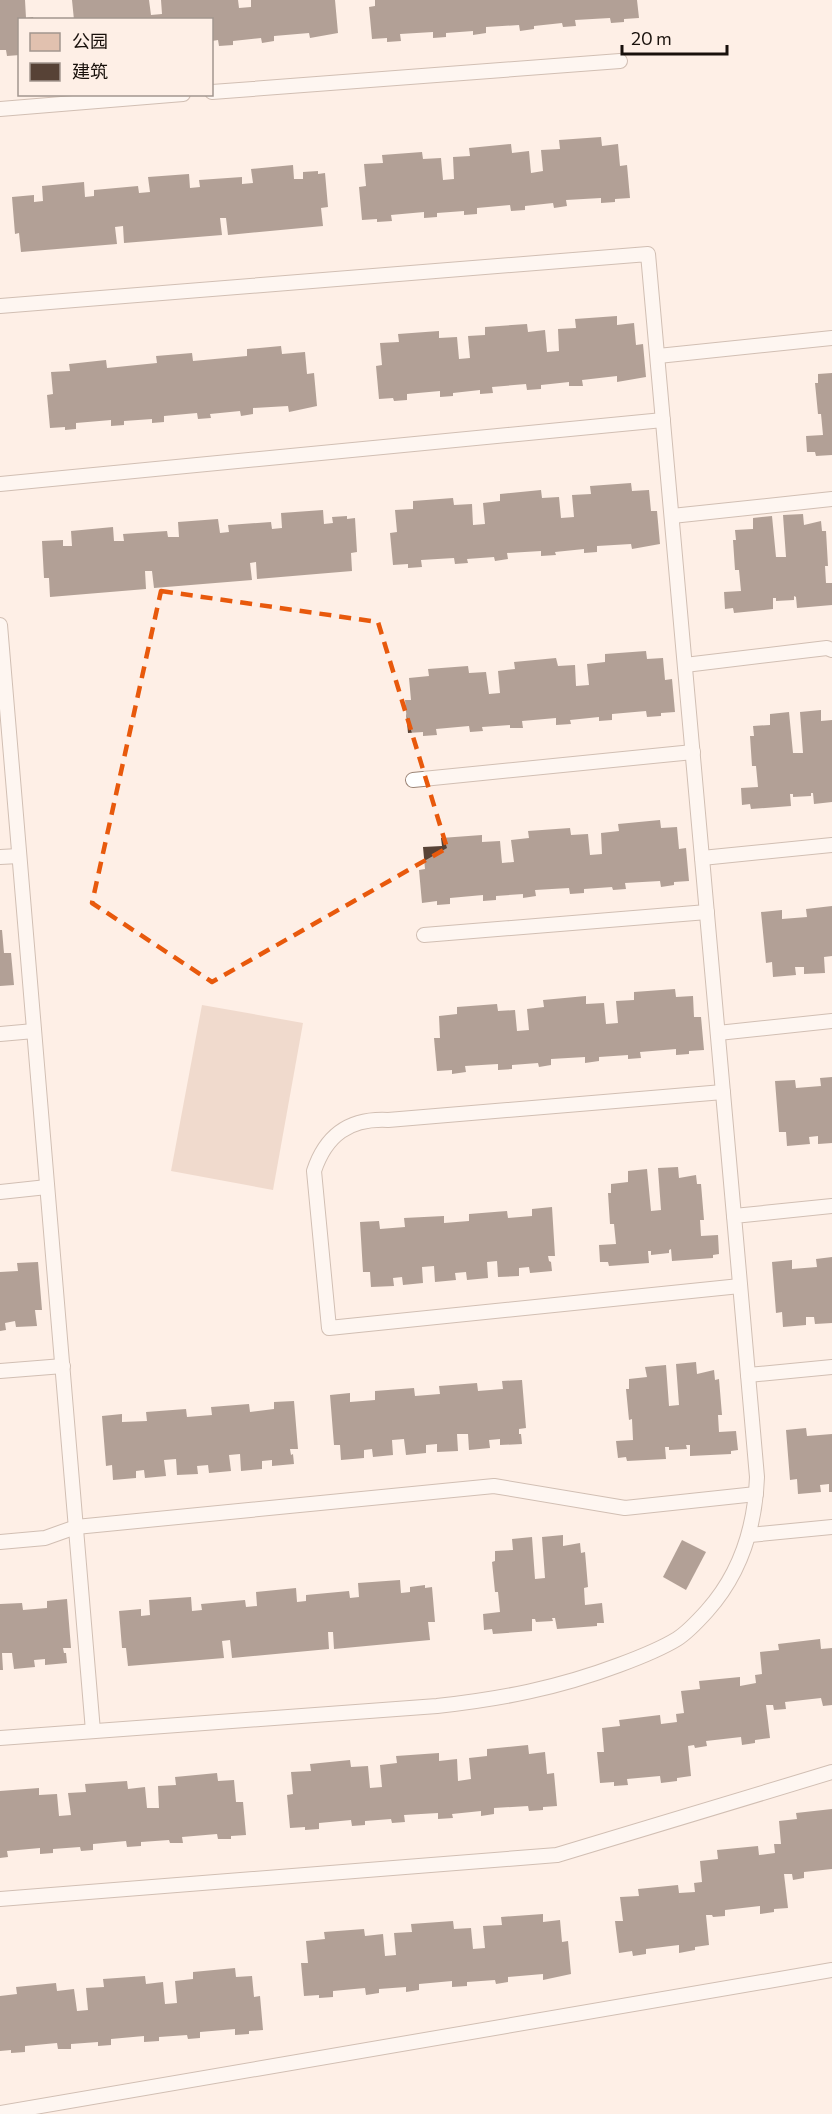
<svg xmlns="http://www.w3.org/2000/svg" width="832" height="2114" viewBox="0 0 832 2114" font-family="Commissioner,'Noto Sans SC',sans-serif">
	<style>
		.green { fill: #e1c1af }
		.building { fill: #574236 }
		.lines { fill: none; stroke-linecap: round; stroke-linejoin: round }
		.lane-casing { stroke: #9c8577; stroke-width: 16 }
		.lane { stroke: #fff; stroke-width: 14 }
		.marked { fill: none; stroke: #e8590c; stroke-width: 4.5; stroke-dasharray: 12 8; stroke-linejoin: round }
	</style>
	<rect width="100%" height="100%" fill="#feefe6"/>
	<polygon class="green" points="202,1005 303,1023 273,1190 171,1171"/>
	<g class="building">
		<polygon points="0,0 25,0 26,18 33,17 34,20 20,20 20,55 7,56 6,50 0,50"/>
		<polygon points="72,0 149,0 151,15 162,14 161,0 238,0 239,8 251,7 251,0 335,0 338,33 310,38 309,33 274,36 274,41 262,43 261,38 233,41 233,45 219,46 218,40 212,41 212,20 74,20"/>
		<polygon points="375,0 637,0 639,18 624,19 624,22 611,23 610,18 575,20 576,26 563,27 562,23 534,26 534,29 520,31 519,25 486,27 486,33 473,35 473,31 446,33 446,37 433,38 433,32 400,34 401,41 387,42 387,38 372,39 369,7 375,6"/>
		<polygon points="601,137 602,146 618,144 620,166 627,165 630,198 615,199 615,202 601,203 601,198 566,200 567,206 554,208 553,203 525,206 525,210 511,211 510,205 477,208 477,214 464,215 464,211 437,213 437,217 424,218 424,212 391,215 392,221 377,222 377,219 362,220 359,187 366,186 364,164 383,163 382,155 422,152 423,159 441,158 443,180 454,179 453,157 470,156 469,148 511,144 512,153 529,151 531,173 543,171 541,150 560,149 559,140"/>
		<polygon points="293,165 294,179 303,179 303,172 318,171 318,174 325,173 328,207 321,208 323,226 228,235 226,218 220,218 222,235 124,243 123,226 115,227 117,244 21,252 19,233 15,234 12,197 34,195 34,202 43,201 42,186 84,182 85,197 94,196 94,190 138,186 139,193 150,192 148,177 189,174 190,188 200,187 199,180 242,177 242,184 253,183 251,169"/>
		<polygon points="617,316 617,325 634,323 636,345 643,344 646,377 617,382 617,376 582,380 583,386 569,386 569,382 541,385 541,389 527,390 526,384 492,387 493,393 480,394 480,390 453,393 453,396 440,397 440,391 407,394 407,400 394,401 393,398 379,399 376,366 382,365 380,343 399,342 398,334 439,331 439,338 457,337 459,359 470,358 468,336 485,335 485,327 527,324 528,332 545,330 547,352 559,351 558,329 576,328 575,319"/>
		<polygon points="281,346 282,354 305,352 307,374 314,373 317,406 289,412 288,406 253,408 253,414 241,416 240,411 210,414 211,418 198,419 197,413 164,416 164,422 152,423 152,419 124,421 124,425 111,426 111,420 76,423 76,429 65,430 65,427 50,428 47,395 53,394 51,372 70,371 69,364 106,360 107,368 157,363 156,356 192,353 193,361 247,356 247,349"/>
		<polygon points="832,373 832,455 816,456 815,452 807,452 806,436 823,435 821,414 818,414 815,383 818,383 818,374"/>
		<polygon points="631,483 632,491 649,490 651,511 657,511 660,544 632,549 631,544 597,546 597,552 584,553 584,549 555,552 556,555 541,556 541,551 507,553 508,559 495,561 494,557 467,559 468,563 455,564 454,558 421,560 422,567 408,568 408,564 393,565 390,533 397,532 395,510 413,509 413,501 453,498 454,505 472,504 473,525 485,524 483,503 500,501 500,494 541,490 542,498 559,497 561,518 574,517 572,495 591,494 590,486"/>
		<polygon points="323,510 324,524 333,523 332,517 347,516 347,519 355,518 357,552 351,553 352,571 257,579 256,562 250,563 252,580 154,588 152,571 145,571 146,589 50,597 49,578 44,578 42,541 63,540 63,546 72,546 71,531 113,527 114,541 124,541 123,534 167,531 168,537 179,537 178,522 218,519 220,533 229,532 228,525 271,522 272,529 282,528 281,513"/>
		<polygon points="803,514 804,525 821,521 822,531 826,531 828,566 825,566 826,583 832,583 832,605 797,608 796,597 794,596 794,600 776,601 776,598 773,598 773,609 734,613 733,608 725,609 724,592 741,591 739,570 735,570 733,540 736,540 735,530 753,529 753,518 772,516 776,557 786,557 783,515"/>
		<polygon points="646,651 647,659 663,658 665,680 672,679 675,712 661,713 661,716 647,717 646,711 612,714 612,720 599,721 599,717 570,720 571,724 556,725 556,718 522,721 523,728 510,728 510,725 482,727 483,731 470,732 469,726 436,729 437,735 423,736 423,732 408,733 405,700 411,700 409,678 429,676 428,669 468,666 469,673 486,672 489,694 500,693 498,671 515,669 514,662 556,658 558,666 575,665 576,686 589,685 587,664 605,662 605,654"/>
		<polygon points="821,710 821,721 832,720 832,802 814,804 813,793 811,793 811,796 793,797 793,794 790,794 791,806 751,809 750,804 742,805 741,788 758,787 756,766 752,766 750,736 754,736 753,726 770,725 770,714 789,712 793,753 803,753 800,712"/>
		<polygon points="660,820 661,828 677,827 679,849 686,848 689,881 674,882 674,885 661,887 660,881 625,883 626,889 613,890 612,887 584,889 584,893 570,894 569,888 535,890 536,896 523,898 523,894 496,896 496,900 483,901 483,895 450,898 450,904 437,905 437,901 422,903 419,870 425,869 423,847 442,846 441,838 482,835 482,842 500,841 502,863 514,862 511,840 529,838 528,831 570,828 571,835 588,834 590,855 602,854 601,833 619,831 618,824"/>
		<polygon points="832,906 832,956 824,957 825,973 804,974 804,967 795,967 796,975 773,977 772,962 766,963 761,912 782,910 782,919 807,917 806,909"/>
		<polygon points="0,930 2,930 4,953 11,953 14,985 0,986"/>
		<polygon points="675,989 676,997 693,996 694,1017 701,1017 704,1050 689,1051 689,1054 676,1055 676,1049 640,1052 641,1058 628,1059 628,1055 599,1057 599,1061 585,1063 585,1057 551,1059 551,1065 539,1067 538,1063 512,1065 512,1069 498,1070 498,1064 465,1066 466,1072 452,1074 452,1070 437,1071 434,1038 440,1038 439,1016 457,1014 457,1007 497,1004 498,1011 515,1010 517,1031 529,1030 527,1009 544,1007 543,1000 586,996 586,1004 604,1003 606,1024 618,1023 616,1001 634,1000 634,992"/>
		<polygon points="832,1077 832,1143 818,1144 818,1136 809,1137 810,1144 787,1146 786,1132 779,1132 775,1081 795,1080 796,1088 821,1086 820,1078"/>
		<polygon points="678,1167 679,1178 696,1175 697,1184 701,1184 704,1220 700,1220 701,1236 718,1235 719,1254 713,1255 713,1258 672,1261 671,1249 669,1250 669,1253 651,1255 651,1251 648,1251 649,1263 609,1266 608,1262 600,1262 599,1245 616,1244 614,1224 610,1224 608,1193 611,1193 611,1184 628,1182 628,1171 647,1169 651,1211 661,1210 658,1168"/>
		<polygon points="552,1207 555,1256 548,1256 549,1261 551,1262 552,1271 530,1273 529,1267 519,1268 519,1276 498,1277 497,1261 487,1262 488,1278 467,1280 466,1272 455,1273 456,1280 435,1282 434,1266 422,1267 423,1283 403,1285 402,1277 393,1278 394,1286 371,1287 370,1272 363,1272 360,1222 379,1221 380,1229 405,1227 404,1218 444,1216 444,1223 469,1221 469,1214 507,1211 508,1218 532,1216 532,1209"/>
		<polygon points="832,1257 832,1323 815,1324 814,1317 806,1317 806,1325 783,1327 782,1312 776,1313 772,1262 792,1260 792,1269 817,1267 816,1259"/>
		<polygon points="38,1262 42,1310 35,1310 37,1326 16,1327 15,1321 5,1323 6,1330 0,1331 0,1272 18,1271 17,1263"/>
		<polygon points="696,1362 697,1374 714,1370 715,1380 719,1379 722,1415 718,1415 719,1432 736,1431 738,1450 731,1451 731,1454 690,1456 690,1445 686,1445 687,1449 669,1450 669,1447 665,1447 666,1459 627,1461 626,1457 618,1458 616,1441 633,1440 632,1419 629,1420 626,1389 629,1389 629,1379 647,1377 645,1367 666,1365 669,1406 679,1405 676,1364"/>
		<polygon points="522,1380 526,1428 519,1429 519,1434 521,1434 522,1444 500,1445 500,1439 489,1440 490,1448 469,1450 468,1434 457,1434 458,1451 437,1452 437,1444 426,1445 426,1453 406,1455 404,1439 392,1440 393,1455 373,1457 372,1449 364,1450 364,1458 341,1460 340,1445 334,1445 330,1395 350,1393 350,1402 375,1400 375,1391 414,1388 415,1396 440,1394 439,1386 477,1383 478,1391 503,1389 502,1381"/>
		<polygon points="294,1401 298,1449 290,1449 291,1455 293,1454 294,1464 272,1466 272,1460 262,1461 262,1469 241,1471 240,1454 229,1455 231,1471 209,1473 208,1465 197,1466 198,1474 177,1475 176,1459 164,1460 166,1476 145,1478 144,1470 136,1471 136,1478 113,1480 112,1465 106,1466 102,1416 122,1414 122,1422 147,1421 146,1412 186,1409 187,1417 212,1415 211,1407 249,1404 250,1412 274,1409 274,1402"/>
		<polygon points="806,1428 807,1436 832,1434 832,1492 829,1492 829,1484 820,1485 821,1492 798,1494 797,1479 790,1480 786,1430"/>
		<polygon points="563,1535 563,1546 580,1543 581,1553 585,1552 588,1587 584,1588 585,1605 602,1603 604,1623 597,1623 597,1626 557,1629 555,1618 552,1618 553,1621 536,1622 535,1619 532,1619 532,1631 493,1634 492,1629 484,1630 483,1614 500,1612 498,1592 495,1592 492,1562 495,1561 495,1551 513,1550 512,1539 532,1537 535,1579 545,1578 542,1537"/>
		<polygon points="682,1540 706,1552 686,1590 663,1577"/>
		<polygon points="400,1580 401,1593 410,1592 410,1587 425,1585 425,1588 432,1587 435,1622 428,1622 430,1640 334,1649 333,1632 328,1632 329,1649 232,1658 230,1640 222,1641 224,1658 128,1666 126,1648 122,1648 119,1611 141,1609 141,1616 150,1615 149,1600 191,1597 192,1611 202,1610 201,1604 245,1600 246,1607 257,1606 256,1592 296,1588 297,1602 306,1601 306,1595 349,1591 350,1598 359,1597 358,1583"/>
		<polygon points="67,1599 71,1648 63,1648 64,1653 66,1653 67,1663 45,1665 45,1659 34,1660 35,1667 14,1669 12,1653 2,1653 3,1670 0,1670 0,1604 22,1603 23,1610 47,1608 47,1601"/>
		<polygon points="820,1639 821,1649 832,1648 832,1705 823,1706 821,1698 785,1702 786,1709 774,1710 773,1705 766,1705 770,1738 755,1740 755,1743 742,1745 741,1737 706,1741 707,1746 695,1748 694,1745 688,1746 691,1776 677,1778 677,1781 661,1783 660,1776 627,1779 628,1785 614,1786 614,1782 600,1783 597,1752 604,1752 602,1728 620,1726 619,1720 660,1715 661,1724 677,1722 676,1714 684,1713 681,1691 700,1689 699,1681 740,1677 740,1686 756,1683 755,1675 762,1674 760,1652 779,1650 778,1644"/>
		<polygon points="528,1745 529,1754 545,1752 547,1774 554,1773 557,1806 543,1807 543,1810 529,1811 528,1806 494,1808 494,1814 481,1816 481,1811 452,1814 453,1818 438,1819 438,1813 404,1815 405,1822 392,1823 391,1819 365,1821 365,1825 352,1826 351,1820 319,1823 319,1829 305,1830 305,1827 290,1828 287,1795 293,1794 291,1772 311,1771 310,1764 350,1760 351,1767 368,1766 370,1788 382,1787 380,1765 397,1763 396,1756 439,1753 439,1761 457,1759 458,1781 471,1779 469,1758 487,1756 487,1749"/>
		<polygon points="217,1773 218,1781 234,1780 236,1802 243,1802 246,1835 231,1836 231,1839 218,1839 217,1834 182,1837 183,1843 170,1843 169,1840 141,1842 141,1846 127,1847 126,1841 93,1844 93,1850 81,1851 80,1847 53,1849 53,1853 40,1854 40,1848 7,1851 8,1857 0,1858 0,1791 39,1788 39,1795 57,1794 59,1816 71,1815 68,1793 86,1792 85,1784 127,1781 128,1789 145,1787 147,1808 159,1808 158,1786 176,1785 175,1777"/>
		<polygon points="832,1809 832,1869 804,1872 804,1878 793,1880 792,1874 784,1874 788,1908 774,1909 774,1912 760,1914 760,1906 725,1910 725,1916 713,1917 712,1915 706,1915 709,1945 695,1947 695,1950 679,1953 679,1945 646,1949 646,1954 633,1956 632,1951 619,1953 615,1921 623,1921 620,1897 639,1896 638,1889 678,1885 679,1893 695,1892 694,1883 702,1882 700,1861 718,1859 717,1850 758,1846 759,1855 775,1853 774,1844 781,1844 779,1821 797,1819 796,1813"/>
		<polygon points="543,1914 543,1922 560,1920 562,1942 568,1941 571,1974 543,1980 543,1974 508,1977 508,1982 496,1984 495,1980 467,1982 467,1986 452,1987 452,1981 419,1984 419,1990 406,1992 406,1987 379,1989 379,1993 366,1995 365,1988 333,1991 333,1997 319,1998 319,1995 304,1996 301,1963 308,1963 306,1941 325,1939 324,1932 364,1929 365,1936 383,1934 385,1956 396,1955 394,1933 412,1932 411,1924 453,1921 454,1929 471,1928 473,1949 485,1948 483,1926 502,1925 501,1917"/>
		<polygon points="235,1968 236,1977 252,1976 254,1997 260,1996 263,2030 249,2031 249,2034 235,2035 235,2029 200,2032 200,2038 188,2039 187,2035 159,2037 159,2041 144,2042 144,2036 111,2039 111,2045 98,2046 98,2042 71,2044 71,2049 58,2049 57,2043 25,2046 25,2052 11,2053 11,2050 0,2051 0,1996 17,1994 16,1987 56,1983 57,1991 74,1989 77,2011 88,2010 86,1988 104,1987 103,1979 145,1976 146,1984 163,1982 165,2004 177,2003 175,1981 193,1979 193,1972"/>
	</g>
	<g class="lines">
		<defs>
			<g id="lane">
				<polyline points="212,92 620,61"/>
				<polyline points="0,109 183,94"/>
				<polyline points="0,306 648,254 734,1216"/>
				<polyline points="658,356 832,338"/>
				<polyline points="0,484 663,420"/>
				<polyline points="672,516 832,499"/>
				<polyline points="0,625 93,1731"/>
				<polyline points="685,665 827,648 832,650"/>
				<polyline points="413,780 693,752"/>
				<polyline points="0,857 19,856"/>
				<polyline points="702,858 832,845"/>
				<polyline points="424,935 707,912"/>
				<polyline points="718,1033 832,1021"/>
				<polyline points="0,1034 34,1031"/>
				<path d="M723,1092L388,1120C349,1118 326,1135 314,1171L329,1328L740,1286"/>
				<polyline points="0,1192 47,1187"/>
				<polyline points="0,1371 63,1366"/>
				<polyline points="748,1375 832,1367"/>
				<polyline points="750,1535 832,1527"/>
				<polyline points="0,1542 45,1538 76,1527 494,1486 625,1508 756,1494"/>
				<path d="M0,1738L437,1706C501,1699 558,1688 619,1665C638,1658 659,1650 677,1639C688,1632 698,1621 707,1611C741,1573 755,1528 757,1477L734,1216L832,1206"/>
				<polyline points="0,1899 557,1855 832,1772"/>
				<polyline points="0,2113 832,1970"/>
			</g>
		</defs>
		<use href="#lane" class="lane-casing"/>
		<use href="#lane" class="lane"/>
	</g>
	<path d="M0 0H832V2114H0ZM161,591L378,622L447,848L212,982L92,903Z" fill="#feefe6" fill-opacity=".55" fill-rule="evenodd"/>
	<path class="marked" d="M161,591L378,622L447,848L212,982L92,903Z"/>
	<rect x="18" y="18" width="195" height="78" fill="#feefe6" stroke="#a2968f" stroke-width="1.5"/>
	<rect x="30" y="33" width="30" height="18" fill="#e1c1af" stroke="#a2968f" stroke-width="1.5"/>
	<text x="72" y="48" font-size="18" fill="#19110c">公园</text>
	<rect x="30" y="63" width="30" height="18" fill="#574236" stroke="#a2968f" stroke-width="1.5"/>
	<text x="72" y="78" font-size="18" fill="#19110c">建筑</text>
	<path d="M622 45v9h105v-9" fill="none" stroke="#19110c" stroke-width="3"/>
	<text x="631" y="45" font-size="18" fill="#19110c" stroke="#feefe6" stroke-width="4.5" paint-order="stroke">20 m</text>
</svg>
